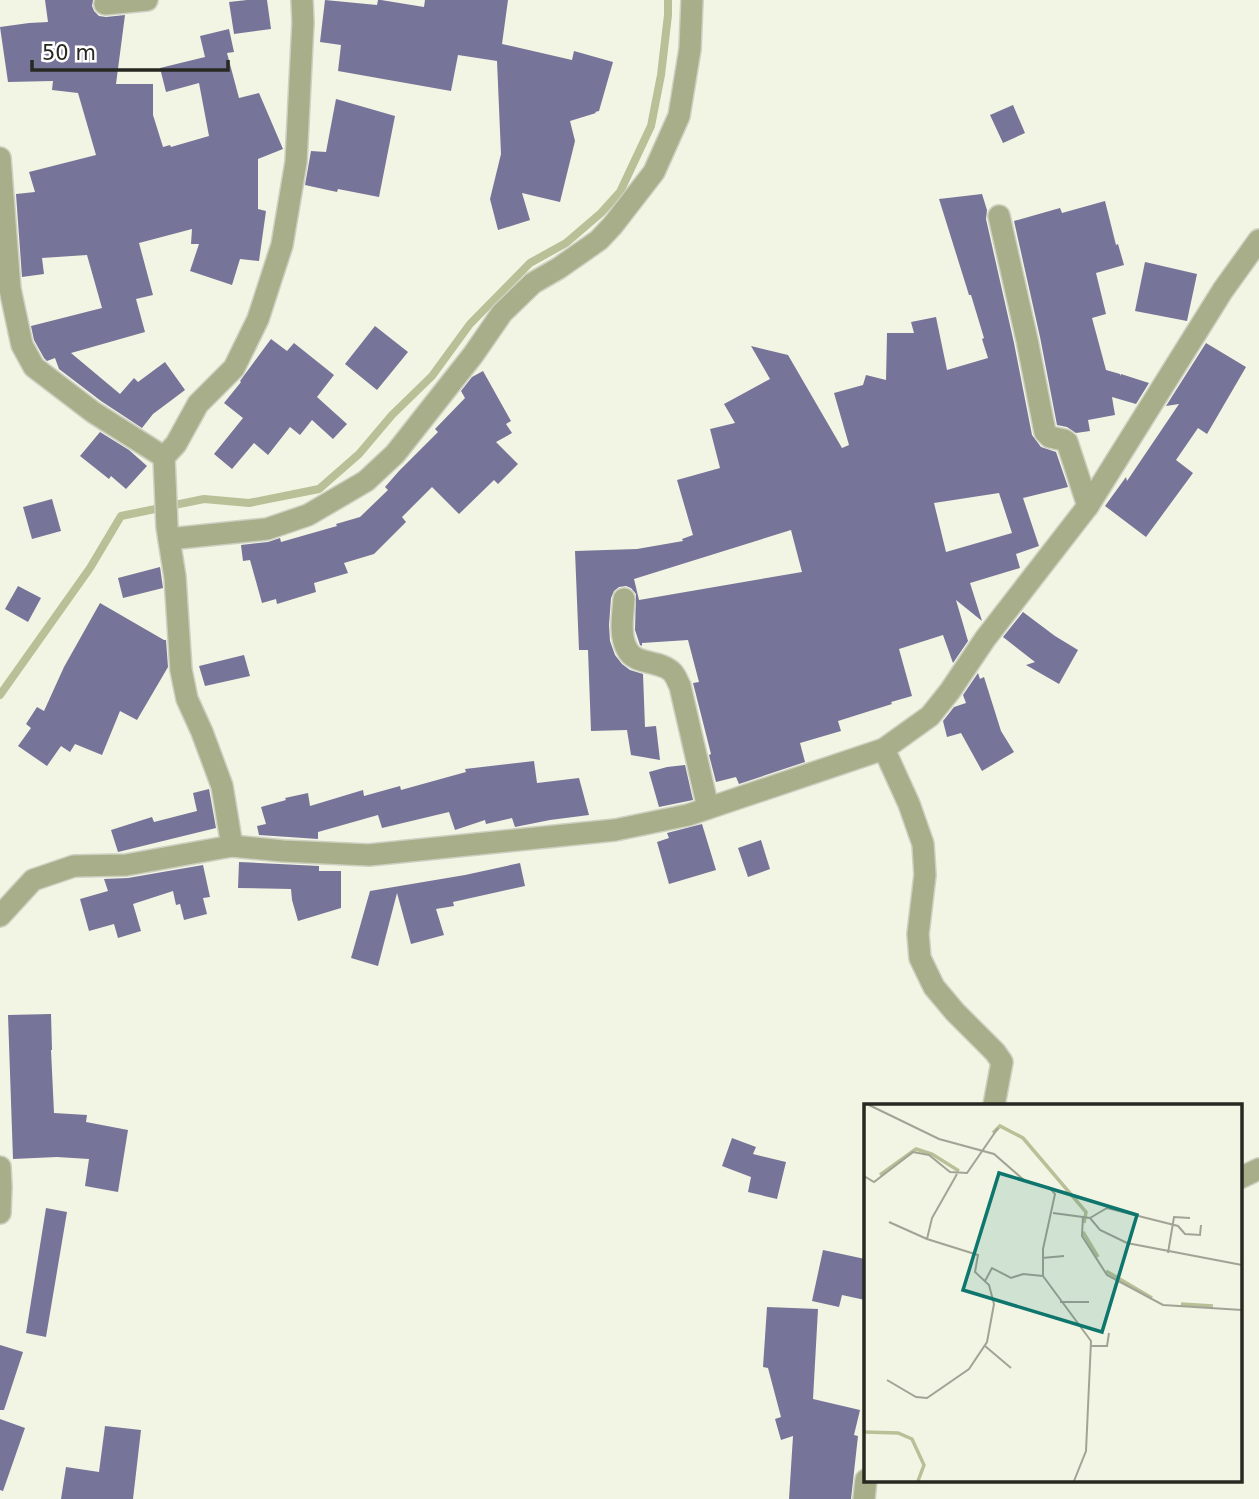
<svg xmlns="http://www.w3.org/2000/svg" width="1259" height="1499" viewBox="0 0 1259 1499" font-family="'DejaVu Sans',sans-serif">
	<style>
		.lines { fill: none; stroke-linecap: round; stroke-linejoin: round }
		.stream { stroke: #b9c097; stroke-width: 8 }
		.building { fill: #777499; fill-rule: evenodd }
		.street-casing { stroke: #cdd0c0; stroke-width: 24 }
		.street { stroke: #a8ae89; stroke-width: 21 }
		.inset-river { fill: none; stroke: #b9c097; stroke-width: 3.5 }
		.inset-road { fill: none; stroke: #a1a395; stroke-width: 2 }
		.view { fill: #0f766e; fill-opacity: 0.15; stroke: #0f766e; stroke-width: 3.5 }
		.inset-edge { fill: none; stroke: #272821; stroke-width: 3.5 }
	</style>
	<rect width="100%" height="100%" fill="#f2f5e3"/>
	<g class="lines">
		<polyline class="stream" points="0,695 90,568 121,516 204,499 249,503 319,489 359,454 392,415 432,376 470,324 530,263 566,243 601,213 620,192 651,126 661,75 668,15 668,0"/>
	</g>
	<g class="building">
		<polygon points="45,0 93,0 92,6 94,11 99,16 106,17 125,15 116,84 153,84 153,115 163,147 170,145 171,147 209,136 199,83 166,92 160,68 205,57 200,36 229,29 234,52 227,53 239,98 259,93 283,149 258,159 258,209 266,211 259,261 240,259 232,285 190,271 199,244 191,244 192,229 139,243 153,295 136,299 145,332 71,353 120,394 134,378 138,382 165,362 185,390 153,414 142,428 101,401 59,369 55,358 47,361 44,358 34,340 31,326 102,308 87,255 42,258 44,274 22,277 16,194 35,192 29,172 96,155 78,93 52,90 53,81 8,82 0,27 29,23 48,22"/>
		<polygon points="247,0 267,0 271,29 234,34 229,2"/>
		<polygon points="325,0 377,5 378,0 381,0 424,7 425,0 508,0 502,44 572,60 574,51 613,62 599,111 595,112 596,113 570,121 575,141 560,202 522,193 530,220 498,230 490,199 501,154 497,61 458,55 451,91 338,71 341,45 320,42"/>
		<polygon points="336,99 395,116 379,197 338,189 337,192 305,185 311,151 326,152"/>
		<polygon points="1013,105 1025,133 1003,143 990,115"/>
		<path d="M982,194L987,210L986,219L1014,343L1032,435L1041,447L1056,452L1068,487L1023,498L1039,546L1016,554L1020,568L970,583L982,621L956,600L968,641L953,663L943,635L899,649L912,696L891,702L892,704L838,721L841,731L800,743L805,762L739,784L736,777L716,782L709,755L711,754L693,683L699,682L688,640L642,643V646L640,645L635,630L636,594L631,588L626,586L619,587L614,591L611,598L609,625L610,641L615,655L622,664L630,670L643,674L645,727L656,726L660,760L631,755L627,730L591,731L588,650H579L575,551L637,549L683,541L682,539L693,535L677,480L720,468L710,429L735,423L724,404L770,379L751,346L788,355L842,448L849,445L834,393L863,385L866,375L886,380L887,333H914L911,322L936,317L947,370L988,358L982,339L984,338L971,295H969L939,199ZM999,493L1012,533L946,552L934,503ZM791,530L802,572L639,600L634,579Z"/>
		<polygon points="1105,201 1116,245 1118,244 1124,265 1096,273 1106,314 1092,318 1106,370 1120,374 1121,376 1121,374 1149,383 1136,404 1112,397 1115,415 1088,420 1090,431 1076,433 1067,427 1057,425 1040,337 1014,221 1060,208 1062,213"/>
		<polygon points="1145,262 1197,274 1187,321 1135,311"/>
		<polygon points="375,326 408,352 377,390 345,364"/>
		<polygon points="271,339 287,351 294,343 334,375 317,397 347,424 333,439 312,420 300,435 290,427 268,455 254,443 232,469 214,454 243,418 224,403 241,382 240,381"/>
		<polygon points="1206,343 1246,367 1207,434 1198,428 1176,460 1193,473 1146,537 1105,506 1126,477 1127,481 1179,404 1166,406"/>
		<polygon points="483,371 511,421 506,424 512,433 496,442 518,464 498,484 494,480 459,514 432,487 402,517 406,522 374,554 344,563 348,573 314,583 316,592 277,604 276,599 262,603 250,560 243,561 241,545 268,542 280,538 281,542 337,526 336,524 360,517 388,490 385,487 399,471 438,432 435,429 465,398 461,391 472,377"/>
		<polygon points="100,432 129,450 147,466 126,489 111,476 109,479 80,456"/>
		<polygon points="52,499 61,531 32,539 23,507"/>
		<polygon points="160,567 163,588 123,598 118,578"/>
		<polygon points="18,586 41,598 28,622 5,609"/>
		<polygon points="100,603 164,640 166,640 168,667 137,720 120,711 102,755 75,744 70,752 61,746 47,766 18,746 31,728 26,724 37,707 44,711 64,667"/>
		<polygon points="1023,612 1055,636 1078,650 1059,684 1026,665 1035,662 1003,637"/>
		<polygon points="244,655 250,676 205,686 199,666"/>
		<polygon points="978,673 980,679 984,677 1001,731 1014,752 982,771 961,733 947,737 943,721 954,707 966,703 963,695"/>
		<polygon points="534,761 537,783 579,778 589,815 550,820 515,827 512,818 486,824 485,820 455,830 449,812 382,828 378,815 318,832 318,839 259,835 257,826 266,824 261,807 286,800 285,798 308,793 310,806 363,790 364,796 400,786 401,790 466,772 465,769"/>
		<polygon points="685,765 693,800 659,807 649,772 667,767"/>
		<polygon points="209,789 216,828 118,852 111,830 152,817 154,822 197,811 193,793"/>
		<polygon points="702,824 716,870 669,884 657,842 669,838 667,833"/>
		<polygon points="761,840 770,869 748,877 738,848"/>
		<polygon points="239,862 319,866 319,871 341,871 341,908 298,921 292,900 291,889 238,888"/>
		<polygon points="520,863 525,886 453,902 454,906 436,909 444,935 411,944 397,893 378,966 351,958 370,891 465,875"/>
		<polygon points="203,865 210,897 203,898 207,914 184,920 180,904 176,905 173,891 133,904 141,931 118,938 114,924 89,931 80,899 108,891 104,879 128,878"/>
		<polygon points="51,1014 52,1050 51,1050 54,1113 87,1115 86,1122 128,1130 118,1192 85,1186 89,1159 57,1157 13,1159 8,1015"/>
		<polygon points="732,1138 756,1147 753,1154 786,1162 777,1199 748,1192 751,1177 722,1166"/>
		<polygon points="46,1208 67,1212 46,1337 26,1333"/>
		<polygon points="823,1250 865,1259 865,1300 842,1295 839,1307 812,1301"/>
		<polygon points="767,1307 818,1309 813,1399 860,1410 854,1435 858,1436 851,1499 789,1499 793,1436 781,1440 775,1419 781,1417 768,1368 763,1367"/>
		<polygon points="0,1345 23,1352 4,1410 0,1410"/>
		<polygon points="0,1419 25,1428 3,1491 0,1490"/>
		<polygon points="105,1426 141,1430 133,1499 61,1499 66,1467 99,1472"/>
	</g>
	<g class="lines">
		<defs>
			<g id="street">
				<polyline points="105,4 147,0"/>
				<polyline points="0,158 10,289 22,345 34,367 93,412 164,457"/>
				<polyline points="999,216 1027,340 1045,432 1050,437 1064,440 1067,442 1088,506"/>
				<polyline points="169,539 267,529 308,515 366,481 395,454 473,355 502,313 533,283 559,268 599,240 613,225 654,172 679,116 690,49 692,0"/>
				<path d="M624,599C623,614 619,635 627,649C634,665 659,660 671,671C676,675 677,681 680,686L708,808"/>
				<polyline points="884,749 909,804 923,844 925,875 918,934 920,958 934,987 955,1012 995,1052 1002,1062 994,1105"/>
				<polyline points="232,846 222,786 202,732 187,699 181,670 175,577 167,527 164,457 176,444 198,404 234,368 258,319 282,245 296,162 303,22 302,0"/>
				<polyline points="0,916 33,880 74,866 126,865 232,846 283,851 369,855 615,830 688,815 884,749 930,716 950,691 985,639 1088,506 1223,290 1259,240"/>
				<polyline points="0,1167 1,1187 0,1213"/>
				<polyline points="1240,1178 1259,1169"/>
				<polyline points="864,1499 866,1480"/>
			</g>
		</defs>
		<use href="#street" class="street-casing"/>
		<use href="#street" class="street"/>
	</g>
	<g transform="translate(864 1104)">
		<rect width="378" height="378" fill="#f2f5e3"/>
		<path class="inset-river" d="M129,29L136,22L159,34L222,108L220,119M16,71L52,45L68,50L95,67M219,128L234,153M242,167L288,194M317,200L349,202M0,328L34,329L48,335L60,361L54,377"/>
		<path class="inset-road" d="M5,1L75,35L130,50L161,77L186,84L191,90L179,145V172L227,237L222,347L210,377M0,72L10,78L49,48L65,51L86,68L103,69L134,24M189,109L226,114L236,126L263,139L378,161M219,112L218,132L243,171L299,201L378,206M226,114L243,104L314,122L321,130L336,131L337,121M25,118L63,135M304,149L310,113L326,114M178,154L200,152M121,177L128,164L147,174L159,170L179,172M196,198H225M121,242L147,264M227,242H243L245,229M23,276L52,293L63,294L105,265L123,238L130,200L125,181L111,168L114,151L63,135L68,114L93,70"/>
		<path class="view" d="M135,69L273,111L238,228L99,186Z"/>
		<rect width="378" height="378" class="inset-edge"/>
	</g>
	<path d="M32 60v10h196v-10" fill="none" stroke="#272821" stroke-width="3.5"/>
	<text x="42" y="60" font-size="21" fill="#272821" stroke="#ffffff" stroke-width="5" paint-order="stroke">50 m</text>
</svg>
